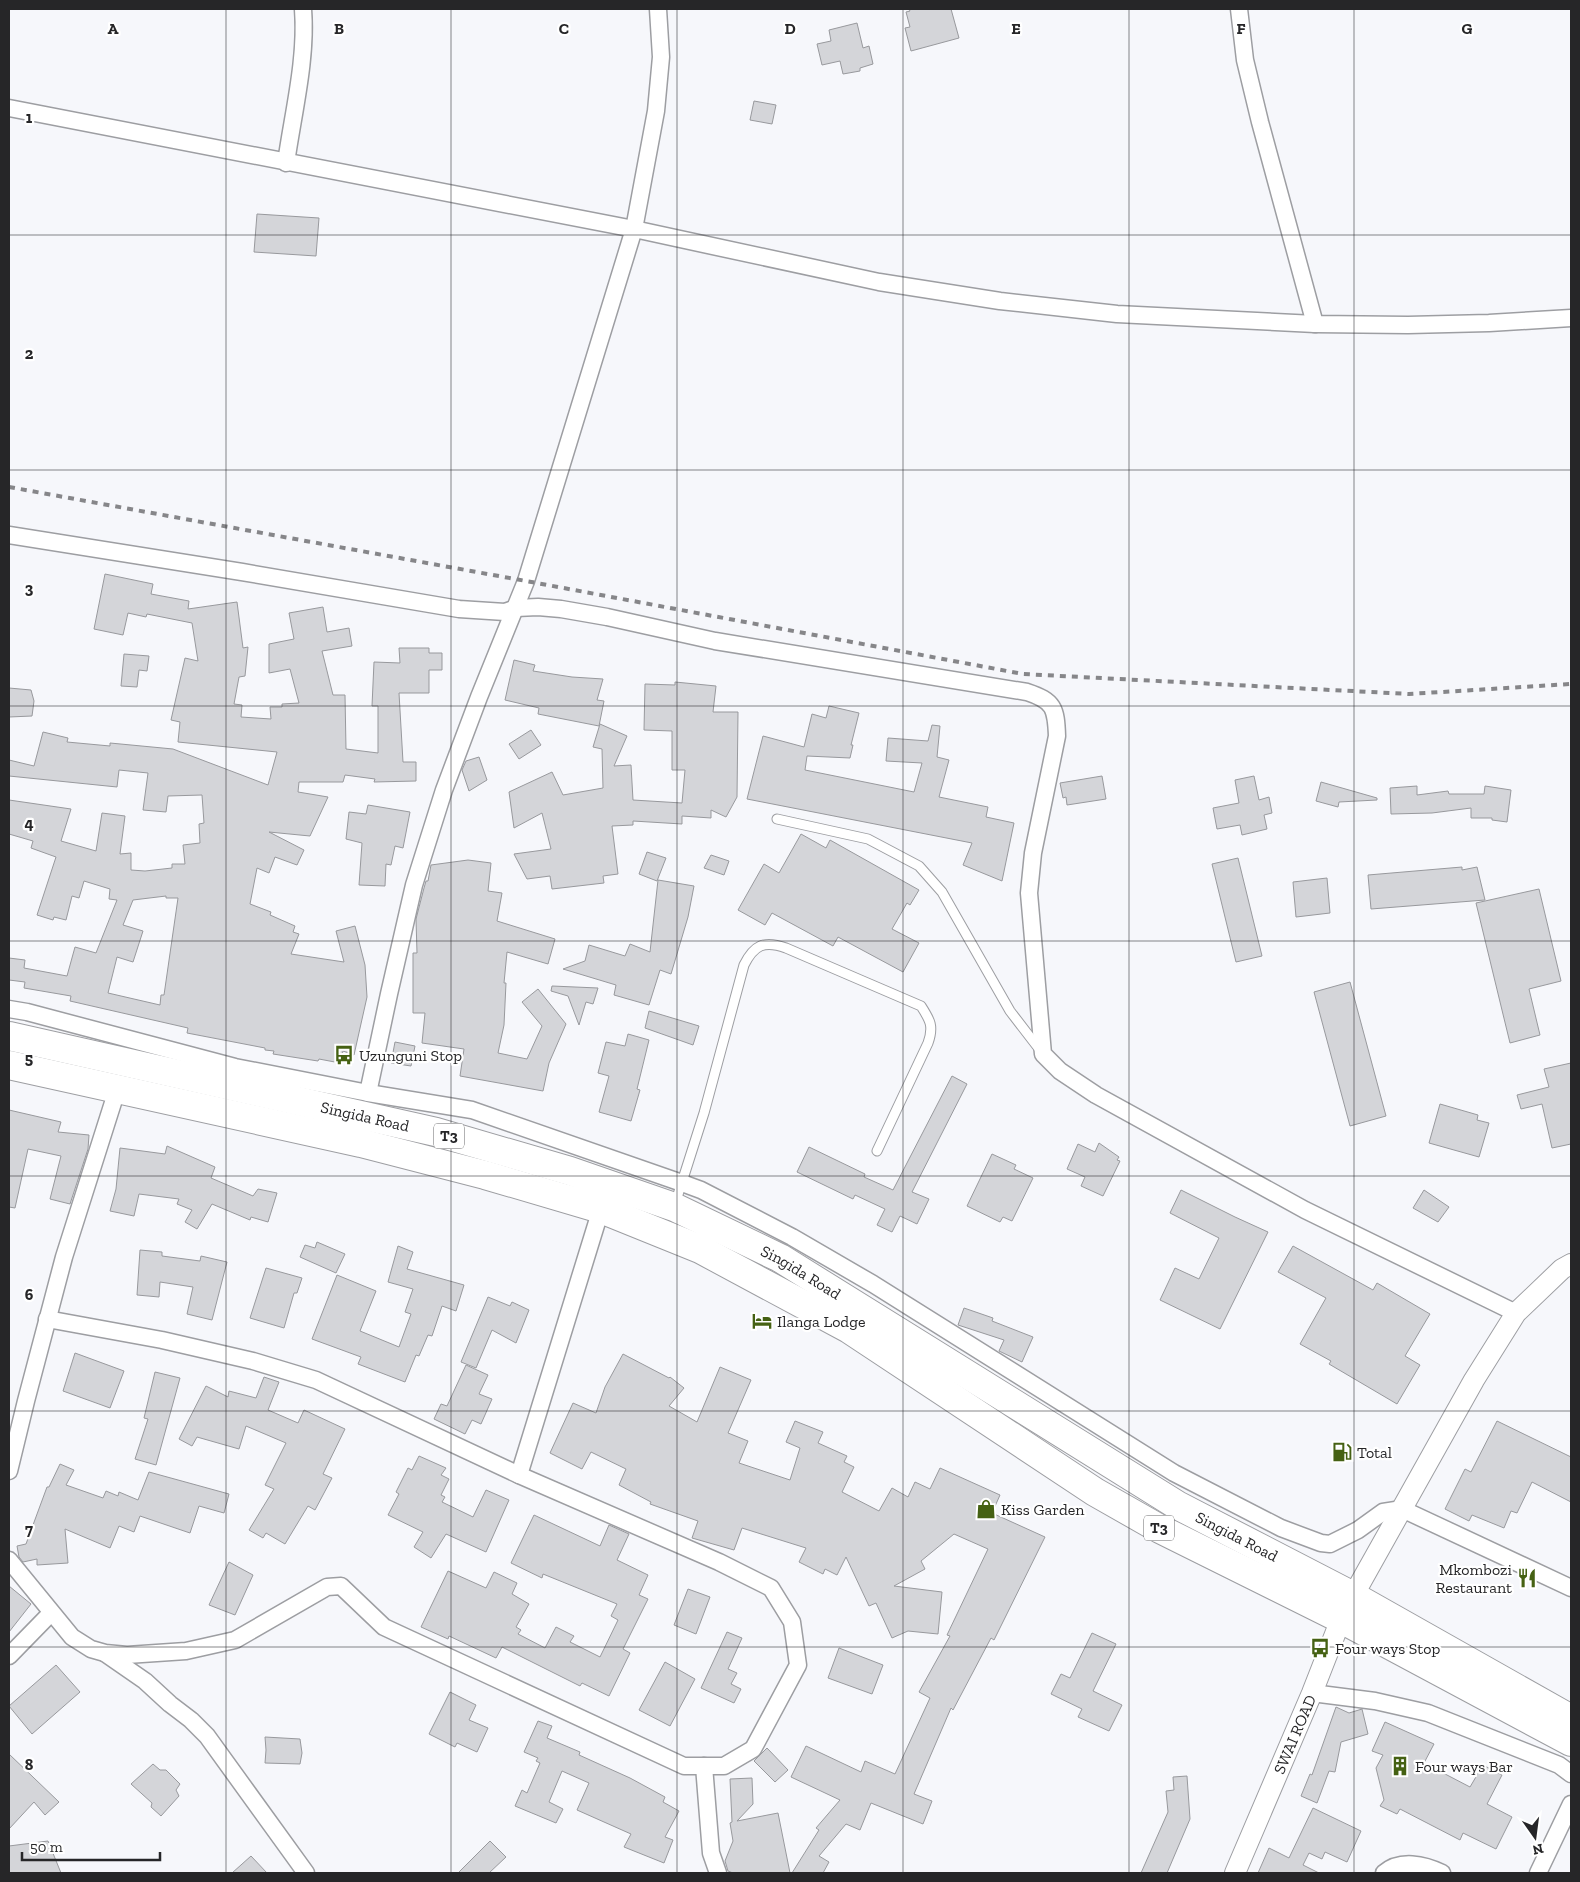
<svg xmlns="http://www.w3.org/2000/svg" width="1580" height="1882" viewBox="0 0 1580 1882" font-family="'Zilla Slab',serif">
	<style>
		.building { fill: #d4d5d9; stroke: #98999d; fill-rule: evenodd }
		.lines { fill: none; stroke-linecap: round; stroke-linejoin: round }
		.service-casing { stroke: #9d9ea2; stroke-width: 11 }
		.minor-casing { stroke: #9d9ea2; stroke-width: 19 }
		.tertiary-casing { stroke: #9d9ea2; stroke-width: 22 }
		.trunk-casing { stroke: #9d9ea2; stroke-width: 30 }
		.service { stroke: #fff; stroke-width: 9 }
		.minor { stroke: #fff; stroke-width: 16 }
		.tertiary { stroke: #fff; stroke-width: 20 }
		.trunk { stroke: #fff; stroke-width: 28 }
		.rail { stroke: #868689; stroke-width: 4; stroke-dasharray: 6 6; stroke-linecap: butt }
		.grid { fill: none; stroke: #262628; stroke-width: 1; stroke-opacity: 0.55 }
		.labels { text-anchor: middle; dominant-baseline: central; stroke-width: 4.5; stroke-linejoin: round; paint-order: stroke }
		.shield { fill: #fff; stroke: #676768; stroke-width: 1 }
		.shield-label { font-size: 15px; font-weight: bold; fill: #262628 }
		.poi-label { font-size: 16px; fill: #262628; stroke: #fff; text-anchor: start }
		.street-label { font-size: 16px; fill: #262628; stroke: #fff }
		.grid-label { font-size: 16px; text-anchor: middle; font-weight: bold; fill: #262628; stroke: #fff; stroke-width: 4.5; stroke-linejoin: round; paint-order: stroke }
	</style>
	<rect width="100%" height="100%" fill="#f6f7fb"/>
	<g class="building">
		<polygon points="909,9 951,9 959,38 911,51 905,28 910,27 906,12 910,11"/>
		<polygon points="857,23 863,48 869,46 873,64 860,68 860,71 843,74 840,61 822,65 817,44 831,41 829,30"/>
		<polygon points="754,101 776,105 772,124 750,120"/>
		<polygon points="257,214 319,218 316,256 254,252"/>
		<path d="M105,574L153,584L151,594L189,601L188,609L237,602L243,648L248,647L245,676L239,677L234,704L242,705L241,717L271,719L270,707H282V704L299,703L290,669L269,673V644L294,639L289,613L323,607L327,632L349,628L352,646L322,651L333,695H345L346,749L378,753V706H372L374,662L400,663L399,648H429V653H442V670H429V693H399L403,762H416V781L374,782L375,779L345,775L343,782H299L298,792L328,797L310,836L269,832L304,850L297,865L275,857L269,873L257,868L250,904L271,912L270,915L295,926L293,932L299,934L291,954L344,962L336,931L355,926L365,965L367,997L354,1055L343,1051L340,1063L319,1059L318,1061L273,1054L274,1051L265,1050V1048L187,1033L188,1028L70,1001L71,996L24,988L25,982L9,980V958L25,960L24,968L67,976L75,947L96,953L117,900L109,899L110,889L84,881L79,898L72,896L66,920L54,917L53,920L37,915L56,857L31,848L33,841L9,834V800L71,809L61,841L96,851L102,813L125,816L120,854L131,853V870L145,871L172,868V864H185L183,845L200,843L199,824L204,823L202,795L168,796L166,812L143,810L148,773L119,770L117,787L9,776V760L34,766L43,732L68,738L67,742L110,746V743L173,749L268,785L277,752L178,742L180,722L171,720L185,658L198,661L192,623L147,614L146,617L128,613L123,635L94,629ZM166,896V898H178L164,995H161L160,1005L108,993L117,957L133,962L143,931L123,925L133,900Z"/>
		<polygon points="124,654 149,656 147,671 139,670 137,687 121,686"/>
		<polygon points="514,660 535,665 533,671 572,677 603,679 597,700 604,701 599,726 538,714 539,708 505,700"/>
		<polygon points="675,682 716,686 713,712 738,712 737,797 726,817 711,810 711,818 682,816 682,824 633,821 633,825 612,826 618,874 603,876 604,883 552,889 550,876 527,879 514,854 551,849 542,813 514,828 509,792 552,772 563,795 603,788 602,749 593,747 600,724 627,736 614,766 631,765 633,800 682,803 685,770 672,770 672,731 644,730 645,684 675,685"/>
		<polygon points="9,688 31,690 34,701 32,716 9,717"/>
		<polygon points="829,706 859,713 851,745 853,745 850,758 807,756 805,770 914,792 922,763 886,761 888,738 928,741 932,725 940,726 937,757 949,760 939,797 988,807 986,817 1014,823 1002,881 963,865 972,843 747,799 763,736 804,747 812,714 826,718"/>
		<polygon points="531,730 541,745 519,759 509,744"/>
		<polygon points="479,757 487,780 469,791 462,770 466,761"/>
		<polygon points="1102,776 1106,799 1067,805 1066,797 1063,798 1060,783"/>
		<polygon points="1254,776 1259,800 1269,797 1272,813 1264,815 1267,829 1242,835 1240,825 1217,829 1213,808 1239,803 1235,780"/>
		<polygon points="1321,782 1377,798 1377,800 1339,802 1338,807 1316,801"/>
		<polygon points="1417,786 1417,795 1448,791 1449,794 1484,794 1485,786 1511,790 1507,822 1492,820 1492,818 1471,818 1471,808 1432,813 1391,814 1390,788"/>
		<polygon points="368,805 410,812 403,848 395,846 391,865 386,864 385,886 359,885 362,843 346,839 349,812 366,814"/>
		<polygon points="801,834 826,848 830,840 919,890 910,905 907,903 892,929 919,943 903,972 838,937 833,946 772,913 765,925 738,910 764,864 779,873"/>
		<polygon points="647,852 666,858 657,881 639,874"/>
		<polygon points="711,855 729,861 724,875 704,868"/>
		<polygon points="1238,858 1262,956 1236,962 1212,864"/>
		<polygon points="468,860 491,863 488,891 502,893 497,921 555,939 548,964 507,952 504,983 506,983 504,1025 498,1053 527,1059 542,1026 522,1002 538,989 566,1024 549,1063 543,1091 460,1076 464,1049 422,1043 425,1013 413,1013 413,953 417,953 416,919 424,888 426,881 428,881 431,865"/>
		<polygon points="1462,867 1462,870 1477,867 1485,900 1371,909 1368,875"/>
		<polygon points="1327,878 1330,913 1296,917 1293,882"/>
		<polygon points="658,880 694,886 688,917 671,974 660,970 649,1005 614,995 616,985 563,969 585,961 589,945 625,956 630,944 650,952"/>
		<polygon points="1539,889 1561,981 1529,989 1540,1035 1510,1043 1476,903"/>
		<polygon points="1350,982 1386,1116 1350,1126 1314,992"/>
		<polygon points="552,986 598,988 593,1004 586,1002 579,1025 568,996 551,991"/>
		<polygon points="649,1011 699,1026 693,1045 645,1028"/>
		<polygon points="628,1034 649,1040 637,1089 640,1090 631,1121 599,1112 609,1076 598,1073 606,1042 625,1046"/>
		<polygon points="395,1042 415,1046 411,1066 391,1063"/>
		<polygon points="1571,1063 1571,1144 1552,1148 1542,1104 1521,1109 1517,1095 1549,1087 1544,1069"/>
		<polygon points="952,1076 967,1084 912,1192 929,1199 917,1224 900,1216 892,1232 877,1225 885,1209 855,1195 853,1199 797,1172 809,1147 865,1174 864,1177 893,1190"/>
		<polygon points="1440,1104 1478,1115 1477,1120 1489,1123 1479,1157 1429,1143"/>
		<polygon points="9,1110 61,1122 58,1132 89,1135 88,1149 70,1204 50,1199 61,1156 28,1149 15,1208 9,1207"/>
		<polygon points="1099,1143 1119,1157 1117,1160 1120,1161 1103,1196 1081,1186 1085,1177 1067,1169 1078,1144 1095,1152"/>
		<polygon points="167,1146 215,1167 211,1178 253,1196 258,1189 277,1193 268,1222 251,1217 250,1220 212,1204 197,1229 185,1222 192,1210 177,1204 179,1199 139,1194 134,1216 110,1211 116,1189 120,1148 165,1154"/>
		<polygon points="992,1154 1016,1165 1014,1169 1033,1178 1012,1221 1003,1217 1000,1222 967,1206"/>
		<polygon points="1181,1190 1235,1217 1268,1232 1220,1329 1160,1300 1175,1268 1199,1279 1219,1238 1170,1213"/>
		<polygon points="1424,1190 1449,1207 1438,1222 1413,1208"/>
		<polygon points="317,1242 345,1254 336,1273 300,1257 305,1245 315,1248"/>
		<polygon points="398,1246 413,1252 407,1269 464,1285 456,1311 442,1306 432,1336 428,1335 419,1356 416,1355 405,1382 358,1364 361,1357 312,1339 337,1275 376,1291 360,1331 399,1347 411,1314 405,1312 413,1289 388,1282"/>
		<polygon points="1293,1246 1373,1290 1377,1283 1430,1314 1405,1356 1420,1365 1397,1404 1329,1364 1331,1361 1300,1344 1326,1298 1278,1272"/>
		<polygon points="140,1250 162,1252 162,1256 200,1261 201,1256 227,1262 212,1320 187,1314 193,1287 160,1282 159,1297 137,1295"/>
		<polygon points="266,1268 302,1278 297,1293 294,1293 284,1328 250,1318"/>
		<polygon points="488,1297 510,1306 512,1302 529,1310 516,1343 492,1330 476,1368 461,1362"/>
		<polygon points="964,1308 993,1318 992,1321 1033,1337 1022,1362 999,1351 1004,1340 958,1325"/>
		<polygon points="75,1353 124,1371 110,1408 63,1391"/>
		<polygon points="623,1354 669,1378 670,1377 684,1388 669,1406 697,1422 720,1367 751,1380 728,1433 748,1441 739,1463 790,1480 800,1448 786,1442 795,1421 823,1432 818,1443 847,1456 844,1462 854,1467 842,1492 879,1511 892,1488 908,1497 915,1482 930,1489 940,1468 1000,1495 992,1513 1045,1537 994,1640 991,1638 953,1710 951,1708 914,1794 932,1801 923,1824 871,1803 860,1830 846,1824 819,1856 829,1862 823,1873 792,1873 819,1830 816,1828 840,1800 791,1777 806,1746 861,1772 865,1761 895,1774 930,1698 919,1692 950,1636 947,1635 988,1549 954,1534 921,1561 925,1569 894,1586 942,1592 938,1634 908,1631 892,1638 876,1603 869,1606 846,1557 837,1575 825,1569 823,1574 799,1562 806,1548 742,1528 734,1550 692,1538 698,1521 650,1504 651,1502 619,1485 626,1469 591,1452 582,1469 550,1453 573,1403 596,1413 605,1387"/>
		<polygon points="466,1365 488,1375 479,1394 492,1399 481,1424 472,1420 465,1434 434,1419 441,1404 447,1406"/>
		<polygon points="155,1372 180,1378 156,1465 135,1459 148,1419 144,1418"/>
		<polygon points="264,1377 279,1382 268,1410 298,1423 304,1410 345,1429 323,1474 332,1478 315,1510 308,1506 285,1544 266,1533 263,1538 249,1530 274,1489 265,1485 286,1443 246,1426 239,1449 197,1437 192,1446 179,1439 206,1386 228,1397 229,1391 256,1398"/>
		<polygon points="1497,1421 1571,1457 1571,1502 1532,1482 1517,1513 1511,1511 1504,1528 1472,1515 1469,1521 1445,1509 1465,1469 1471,1472"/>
		<polygon points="419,1456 446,1468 441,1475 449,1479 441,1495 445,1497 442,1502 473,1517 486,1490 509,1500 486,1552 446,1534 431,1558 414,1547 423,1532 388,1515 399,1494 396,1492 408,1468 412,1470"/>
		<polygon points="60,1464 74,1470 66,1485 103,1498 106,1491 118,1496 119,1492 138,1500 149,1472 229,1494 224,1513 199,1506 190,1533 140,1516 134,1532 119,1526 110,1548 65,1529 68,1563 37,1565 37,1559 23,1562 19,1557 17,1546 26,1544 47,1487 49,1487"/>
		<polygon points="534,1515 600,1546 609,1525 629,1534 617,1560 648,1575 639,1595 648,1599 623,1649 630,1653 609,1696 582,1683 580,1686 502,1647 496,1658 449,1636 448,1639 421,1627 448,1571 486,1588 494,1572 517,1583 512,1594 529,1604 516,1627 521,1630 518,1634 545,1648 556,1627 574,1636 570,1642 600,1657 618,1620 611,1616 617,1604 543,1574 542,1578 511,1563"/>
		<polygon points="229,1562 253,1575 235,1615 209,1605"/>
		<polygon points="9,1586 31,1604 9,1632"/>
		<polygon points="688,1589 710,1597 696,1634 674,1625"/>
		<polygon points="727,1632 742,1638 728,1669 737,1673 731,1684 741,1689 734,1703 701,1688"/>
		<polygon points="1092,1633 1116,1644 1093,1691 1122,1705 1109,1731 1078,1717 1082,1709 1051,1694 1061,1674 1070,1678"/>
		<polygon points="839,1648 883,1665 872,1694 828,1678"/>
		<polygon points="665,1662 695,1679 670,1726 639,1710"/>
		<polygon points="56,1665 80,1692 32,1734 9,1706"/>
		<polygon points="450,1692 476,1705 469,1720 488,1728 477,1752 457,1743 455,1747 429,1734"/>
		<polygon points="1336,1707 1349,1713 1362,1709 1368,1734 1341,1742 1335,1772 1329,1771 1317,1803 1301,1796 1310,1774 1312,1775"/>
		<polygon points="538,1721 552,1726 547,1738 580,1752 579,1755 630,1778 665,1797 663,1802 679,1811 665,1837 673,1840 664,1863 624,1847 631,1834 577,1810 589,1783 562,1771 549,1802 563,1809 556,1823 515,1806 522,1790 527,1793 540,1763 536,1761 538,1758 524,1752"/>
		<polygon points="1385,1722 1434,1744 1424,1763 1470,1787 1483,1765 1502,1775 1487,1804 1512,1817 1496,1849 1463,1833 1460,1840 1400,1809 1397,1814 1380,1806 1384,1800 1376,1768 1383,1755 1372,1751"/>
		<polygon points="265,1737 300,1739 302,1753 300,1764 265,1763 266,1750"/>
		<polygon points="767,1748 788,1770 775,1782 754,1761"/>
		<polygon points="9,1754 59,1802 45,1815 34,1802 9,1829"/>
		<polygon points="153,1764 160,1770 166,1770 180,1784 176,1790 179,1796 161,1816 151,1807 152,1803 131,1784"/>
		<polygon points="1187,1776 1190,1819 1167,1873 1141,1873 1168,1812 1166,1791 1174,1790 1173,1777"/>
		<polygon points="752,1778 753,1804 737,1821 778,1813 790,1873 733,1873 728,1871 725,1861 733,1841 730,1823 732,1822 730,1779"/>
		<polygon points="1313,1808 1361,1831 1347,1862 1325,1852 1322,1859 1309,1853 1303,1865 1319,1873 1258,1873 1269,1848 1289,1858"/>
		<polygon points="48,1841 61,1873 9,1873 9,1846"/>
		<polygon points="490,1841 506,1857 489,1873 458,1873"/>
		<polygon points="251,1856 267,1873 232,1873"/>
	</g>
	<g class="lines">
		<defs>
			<g id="service">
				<polyline points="777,819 868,839 919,866 942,892 1010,1011 1040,1050"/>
				<path d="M675,1204L704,1113L744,965C754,945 764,940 786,948L921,1006C930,1020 934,1026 928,1043L877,1151"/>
			</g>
			<g id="minor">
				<polyline points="1239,9 1245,60 1260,122 1315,324"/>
				<polyline points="9,108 634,229 879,282 1000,301 1117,314 1315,324 1408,325 1489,323 1571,318"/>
				<path d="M286,163C293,113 307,59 303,9"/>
				<path d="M9,535L242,572L459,609L505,612L516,608L538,607L561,609L607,617L715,641L1027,692C1054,701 1056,708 1057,736L1033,853L1029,893L1043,1054L1060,1071L1096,1095L1305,1210L1516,1313"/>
				<polyline points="9,1009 27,1012 235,1067 368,1093 472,1110 682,1183 701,1190 792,1237 873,1284 1174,1473 1281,1528 1321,1543 1330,1544 1358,1530 1383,1512 1402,1509 1571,1588"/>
				<polyline points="368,1093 389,994 414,885 444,790 479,697 526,581 634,229 656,111 661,57 658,9"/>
				<polyline points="9,1471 26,1401 64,1257 117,1090"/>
				<polyline points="519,1475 601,1209"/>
				<polyline points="9,1560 72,1637 91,1649 105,1653 127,1655 186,1651 235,1640 327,1587 341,1586 384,1627 684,1766 724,1766 753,1749 798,1665 792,1622 771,1588 719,1562 519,1475 316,1380 253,1361 162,1340 47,1319"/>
				<polyline points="106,1654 145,1681 170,1704 191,1720 207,1736 306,1873"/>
				<polyline points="9,1656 51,1613"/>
				<polyline points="1312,1693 1375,1701 1428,1713 1559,1765 1571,1774"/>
				<polyline points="704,1766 711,1853 718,1873"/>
				<path d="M1384,1873C1400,1859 1424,1864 1442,1873"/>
				<polyline points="1538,1873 1571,1804"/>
			</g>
			<g id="tertiary">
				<path id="s1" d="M1235,1873L1312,1693L1341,1619L1353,1596L1474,1380L1516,1313L1562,1269L1571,1264"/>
			</g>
			<g id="trunk">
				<path id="s2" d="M9,1036L436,1132L570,1171L674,1207L780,1258L1177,1505L1353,1596L1571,1719"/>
				<polyline points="9,1065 361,1143 485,1175 601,1209 700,1249 849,1329 1095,1492 1160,1529 1341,1619 1571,1742"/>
			</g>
		</defs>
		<use href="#service" class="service-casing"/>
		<use href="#minor" class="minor-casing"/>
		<use href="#tertiary" class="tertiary-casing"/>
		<use href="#trunk" class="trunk-casing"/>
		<use href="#service" class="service"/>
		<use href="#minor" class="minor"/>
		<use href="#tertiary" class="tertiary"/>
		<use href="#trunk" class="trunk"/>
		<polyline class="rail" points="9,487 526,581 1023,674 1409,694 1571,684"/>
	</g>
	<path class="grid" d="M226,9V1873M451,9V1873M677,9V1873M903,9V1873M1129,9V1873M1354,9V1873M9,235H1571M9,470H1571M9,706H1571M9,941H1571M9,1176H1571M9,1411H1571M9,1647H1571"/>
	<defs>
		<symbol id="bus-bare" viewBox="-9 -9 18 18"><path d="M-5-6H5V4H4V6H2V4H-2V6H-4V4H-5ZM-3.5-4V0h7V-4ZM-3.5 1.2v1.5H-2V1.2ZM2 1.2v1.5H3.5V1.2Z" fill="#456113" stroke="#fff" stroke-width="2.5" paint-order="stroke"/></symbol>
		<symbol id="hotel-bare" viewBox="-9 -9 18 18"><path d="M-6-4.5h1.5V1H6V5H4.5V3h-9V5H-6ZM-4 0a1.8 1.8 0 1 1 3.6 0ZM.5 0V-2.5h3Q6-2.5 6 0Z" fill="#456113" stroke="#fff" stroke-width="2.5" paint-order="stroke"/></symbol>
		<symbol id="fuel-bare" viewBox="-9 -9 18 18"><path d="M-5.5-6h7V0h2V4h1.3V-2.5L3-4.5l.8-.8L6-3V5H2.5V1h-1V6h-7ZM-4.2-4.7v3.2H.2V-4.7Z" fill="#456113" stroke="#fff" stroke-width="2.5" paint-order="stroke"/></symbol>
		<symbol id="shop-bare" viewBox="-9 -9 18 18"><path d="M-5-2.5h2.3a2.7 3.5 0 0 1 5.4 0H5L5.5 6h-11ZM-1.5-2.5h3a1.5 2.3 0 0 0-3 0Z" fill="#456113" stroke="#fff" stroke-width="2.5" paint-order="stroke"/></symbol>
		<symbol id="restaurant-bare" viewBox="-9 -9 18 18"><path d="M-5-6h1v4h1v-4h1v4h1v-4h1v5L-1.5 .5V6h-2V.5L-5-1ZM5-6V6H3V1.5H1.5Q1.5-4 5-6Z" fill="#456113" stroke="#fff" stroke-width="2.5" paint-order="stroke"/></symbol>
		<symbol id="building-bare" viewBox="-9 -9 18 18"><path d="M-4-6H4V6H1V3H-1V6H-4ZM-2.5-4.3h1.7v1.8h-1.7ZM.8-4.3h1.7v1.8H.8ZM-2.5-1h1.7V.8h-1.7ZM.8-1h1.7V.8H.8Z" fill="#456113" stroke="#fff" stroke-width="2.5" paint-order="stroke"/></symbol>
	</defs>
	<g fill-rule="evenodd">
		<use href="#bus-bare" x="330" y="1041" width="28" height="28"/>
		<use href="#hotel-bare" x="748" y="1307" width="28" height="28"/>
		<use href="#fuel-bare" x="1328" y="1438" width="28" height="28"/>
		<use href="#shop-bare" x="972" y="1495" width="28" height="28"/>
		<use href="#restaurant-bare" x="1513" y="1564" width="28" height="28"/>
		<use href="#bus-bare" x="1306" y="1634" width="28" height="28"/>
		<use href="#building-bare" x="1386" y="1752" width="28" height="28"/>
	</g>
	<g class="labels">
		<g class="shield">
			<rect x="434" y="1123.5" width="30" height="25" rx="4"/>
			<rect x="1144" y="1515.5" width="30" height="25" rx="4"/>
		</g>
		<g class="shield-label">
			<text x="449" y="1136">T3</text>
			<text x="1159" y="1528">T3</text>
		</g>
		<g class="poi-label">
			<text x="359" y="1055">Uzunguni Stop</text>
			<text x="777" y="1321">Ilanga Lodge</text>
			<text x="1357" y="1452">Total</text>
			<text x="1001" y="1509">Kiss Garden</text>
			<text x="1512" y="1569" text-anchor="end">Mkombozi<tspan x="1512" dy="18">Restaurant</tspan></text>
			<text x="1335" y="1648">Four ways Stop</text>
			<text x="1415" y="1766">Four ways Bar</text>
		</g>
		<g class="street-label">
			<text stroke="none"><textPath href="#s2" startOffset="365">Singida Road</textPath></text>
			<text stroke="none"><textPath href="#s2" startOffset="830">Singida Road</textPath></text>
			<text stroke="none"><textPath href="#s2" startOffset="1340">Singida Road</textPath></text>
			<text stroke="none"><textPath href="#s1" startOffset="151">SWAI ROAD</textPath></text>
		</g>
	</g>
	<g class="grid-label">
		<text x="113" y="34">A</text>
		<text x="339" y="34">B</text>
		<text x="564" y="34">C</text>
		<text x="790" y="34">D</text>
		<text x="1016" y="34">E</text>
		<text x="1241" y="34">F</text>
		<text x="1467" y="34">G</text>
		<text x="29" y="123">1</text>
		<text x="29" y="359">2</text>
		<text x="29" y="594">3</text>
		<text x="29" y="829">4</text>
		<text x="29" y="1064">5</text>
		<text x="29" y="1300">6</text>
		<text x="29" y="1535">7</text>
		<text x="29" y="1770">8</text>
	</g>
	<rect width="1580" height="1882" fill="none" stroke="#262628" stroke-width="20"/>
	<g transform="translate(1535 1837) rotate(166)" stroke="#ffffff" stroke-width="4" paint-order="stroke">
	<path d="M0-4L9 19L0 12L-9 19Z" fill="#262628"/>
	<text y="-8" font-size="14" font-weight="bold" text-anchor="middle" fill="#262628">N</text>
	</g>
	<path d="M22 1852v8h138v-8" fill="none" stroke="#262628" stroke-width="2.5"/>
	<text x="30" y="1852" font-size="15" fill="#262628" stroke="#ffffff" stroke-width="4" paint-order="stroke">50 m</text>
</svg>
